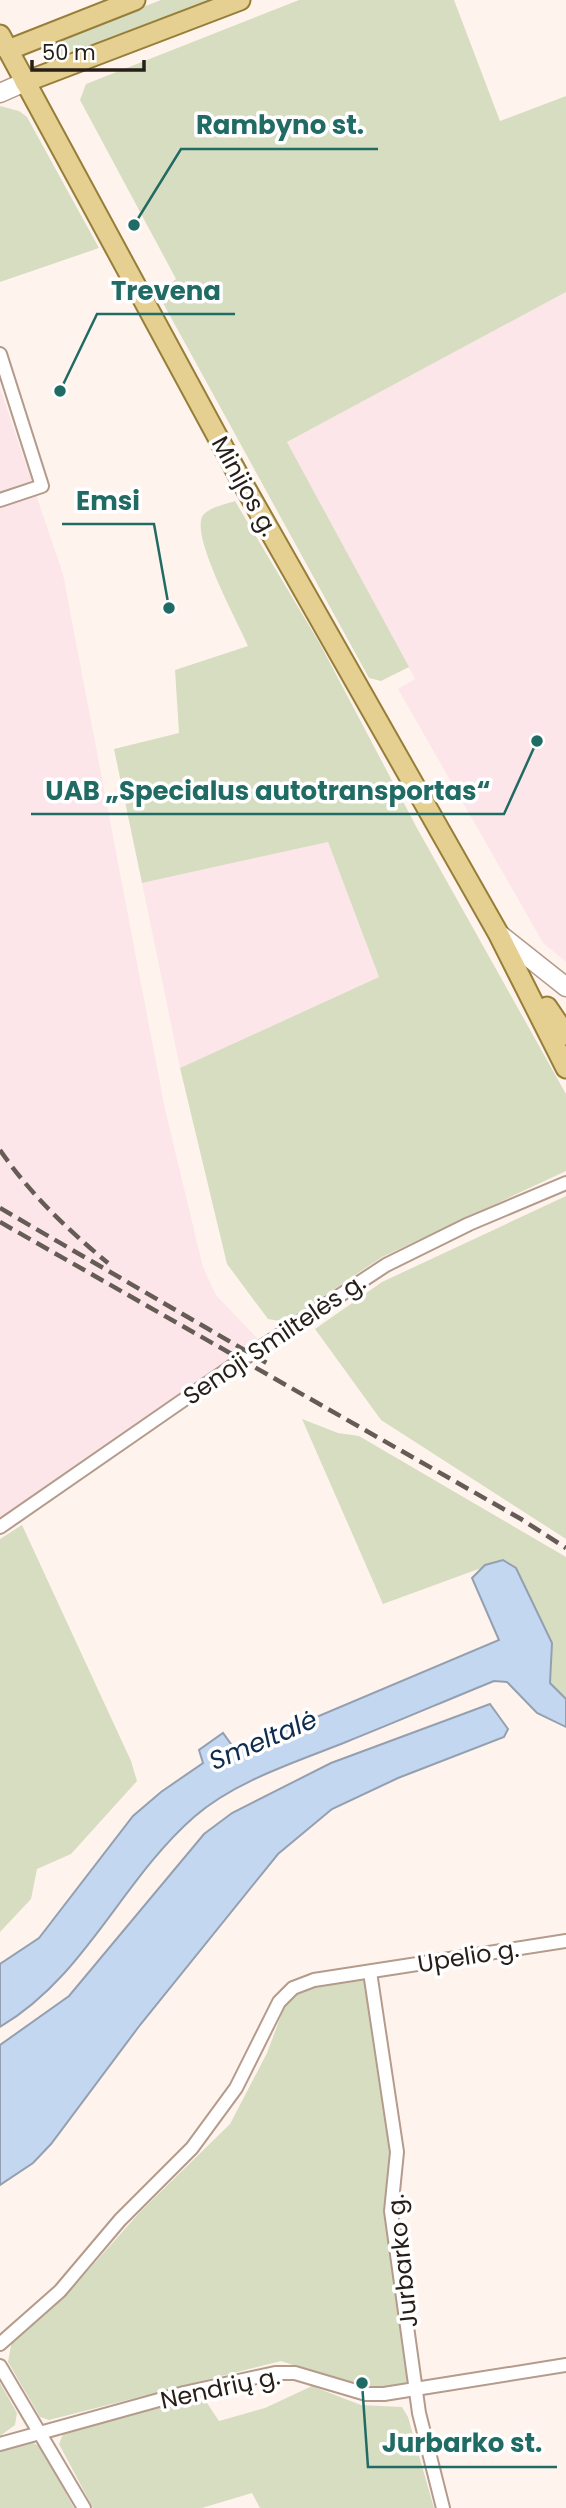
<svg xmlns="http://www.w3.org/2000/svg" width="566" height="2508" viewBox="0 0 566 2508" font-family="Poppins,sans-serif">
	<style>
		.industrial { fill: #fce6e9 }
		.green { fill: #d7ddc0 }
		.water { fill: #c3d7f1; stroke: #94a0b0; stroke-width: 2 }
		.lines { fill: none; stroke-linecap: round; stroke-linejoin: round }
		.street-casing { stroke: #b49b8c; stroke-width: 16 }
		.secondary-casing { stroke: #b49b8c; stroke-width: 21 }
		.primary-casing { stroke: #977e38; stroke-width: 23 }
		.street { stroke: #fff; stroke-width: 12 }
		.secondary { stroke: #fff; stroke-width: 18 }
		.primary { stroke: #e5d092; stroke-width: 19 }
		.rail { stroke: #665c56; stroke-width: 4.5; stroke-dasharray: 14 7; stroke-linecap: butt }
		.labels { text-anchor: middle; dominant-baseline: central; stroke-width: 7; stroke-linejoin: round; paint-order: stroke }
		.street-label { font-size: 24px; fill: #271e18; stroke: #fff }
		.water-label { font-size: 26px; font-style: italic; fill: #0e2c4e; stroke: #fff }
		.leader { fill: none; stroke: #216b65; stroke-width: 2.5 }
		.callout-dot { fill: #216b65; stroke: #fff; stroke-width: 2.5 }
		.callout-label { font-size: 26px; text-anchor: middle; font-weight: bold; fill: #216b65; stroke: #fff; stroke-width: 7; stroke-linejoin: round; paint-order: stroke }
	</style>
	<rect width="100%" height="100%" fill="#fff4ed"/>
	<g class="industrial">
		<polygon points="566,292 566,962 543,943 398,689 415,679 287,442"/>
		<polygon points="0,388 63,574 165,1109 203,1267 216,1295 258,1339 256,1343 0,1518"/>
		<polygon points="328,842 379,977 180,1068 142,883"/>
	</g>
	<g class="green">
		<polygon points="161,0 216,0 60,60 47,56 50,46 58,40"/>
		<polygon points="299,0 454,0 500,121 566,96 566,292 287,442 409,667 381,681 369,678 158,294 176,279 80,100 86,84"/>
		<polygon points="0,106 19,111 27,117 99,248 0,282"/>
		<path d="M235,501L320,644L417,828L566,1094V1171L382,1257L285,1322L268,1319L227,1264L180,1068L379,977L328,842L142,883L114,749L179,733L175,670L248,646C239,624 187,531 204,514C211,507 226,504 235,501Z"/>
		<polygon points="566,1196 566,1539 381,1420 315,1329 382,1282"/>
		<polygon points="302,1419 338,1433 359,1436 566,1557 566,1699 550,1683 552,1643 516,1568 503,1560 383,1604"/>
		<polygon points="22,1525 131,1761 137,1781 71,1854 37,1869 31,1899 0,1932 0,1539"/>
		<polygon points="365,1977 391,2158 386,2192 410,2376 406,2383 376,2388 359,2387 281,2361 49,2420 40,2417 8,2362 12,2340 68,2293 140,2212 230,2124 267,2053 288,1997 314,1984"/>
		<polygon points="0,2383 17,2413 15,2425 0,2436"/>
		<polygon points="312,2386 361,2405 402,2407 408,2417 434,2508 260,2508 252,2493 202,2508 93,2508 59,2444 63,2434 193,2398 207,2403 219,2421 265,2408"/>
		<polygon points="33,2443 40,2446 74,2508 0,2508 0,2452"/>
	</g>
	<g class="water">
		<path d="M503,1560L516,1568L552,1643L550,1683L566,1699V1727L537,1713L507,1682L494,1681C445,1701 396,1722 346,1742C296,1762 235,1781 194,1817C121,1881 86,1976 0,2027V1964L39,1938L133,1816L161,1792L203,1763L199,1750L223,1733L236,1751L499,1640L472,1578L485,1565Z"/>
		<polygon points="490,1704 508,1729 504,1737 398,1778 332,1809 278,1854 140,2025 51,2144 33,2163 0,2185 0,2045 69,1996 204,1834 232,1813 331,1763"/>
	</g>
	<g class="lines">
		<defs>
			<g id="street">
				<polyline points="0,354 42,486 0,500"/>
				<polyline points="0,1527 231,1367 386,1265 469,1224 566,1183"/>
				<polyline points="370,1972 397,2152 391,2211 419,2413 443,2508"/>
				<polyline points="0,2344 60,2291 120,2220 192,2148 236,2088 279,2002 293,1988 314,1980 566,1941"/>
				<polyline points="0,2366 84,2508"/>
				<polyline points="0,2444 184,2393 275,2373 295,2373 366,2394 384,2394 566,2365"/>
			</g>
			<g id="secondary">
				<polyline points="0,93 25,82"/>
				<polyline points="498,933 566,987"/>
			</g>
			<g id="primary">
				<polyline points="0,35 242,482 498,933 566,1068"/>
				<polyline points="8,50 135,0"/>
				<polyline points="25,82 240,0"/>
				<polyline points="547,1007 566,1035"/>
			</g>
		</defs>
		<use href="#street" class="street-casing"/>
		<use href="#secondary" class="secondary-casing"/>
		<use href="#primary" class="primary-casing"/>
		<use href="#street" class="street"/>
		<use href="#secondary" class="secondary"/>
		<use href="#primary" class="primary"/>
		<g class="rail">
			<path d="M0,1150C30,1194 67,1229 108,1263"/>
			<polyline points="0,1208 272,1366"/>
			<polyline points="0,1222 521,1519 566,1548"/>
		</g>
	</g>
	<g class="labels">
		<g class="street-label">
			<text transform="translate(245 486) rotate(61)">Minijos g.</text>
			<text transform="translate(274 1339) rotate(-34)">Senoji Smiltelės g.</text>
			<text transform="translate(468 1956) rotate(-9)">Upelio g.</text>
			<text transform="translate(402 2261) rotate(-96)">Jurbarko g.</text>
			<text transform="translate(220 2388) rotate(-12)">Nendrių g.</text>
		</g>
		<g class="water-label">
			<text transform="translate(263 1740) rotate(-23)">Smeltalė</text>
		</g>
	</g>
	<path class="leader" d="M134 225L181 149H378M60 391L97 314H235M169 608L154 524H62M537 741L504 814H31M362 2383L368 2467H557"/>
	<g class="callout-dot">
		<circle cx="134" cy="225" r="7"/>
		<circle cx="60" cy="391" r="7"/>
		<circle cx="169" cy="608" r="7"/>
		<circle cx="537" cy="741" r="7"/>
		<circle cx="362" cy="2383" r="7"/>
	</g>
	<g class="callout-label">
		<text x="280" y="134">Rambyno st.</text>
		<text x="166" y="300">Trevena</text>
		<text x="108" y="510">Emsi</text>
		<text x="268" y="800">UAB „Specialus autotransportas“</text>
		<text x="462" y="2452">Jurbarko st.</text>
	</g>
	<path d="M32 60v10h112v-10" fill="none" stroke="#271e18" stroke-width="3.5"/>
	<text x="42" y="60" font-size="21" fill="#271e18" stroke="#ffffff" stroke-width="5" paint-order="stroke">50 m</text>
</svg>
